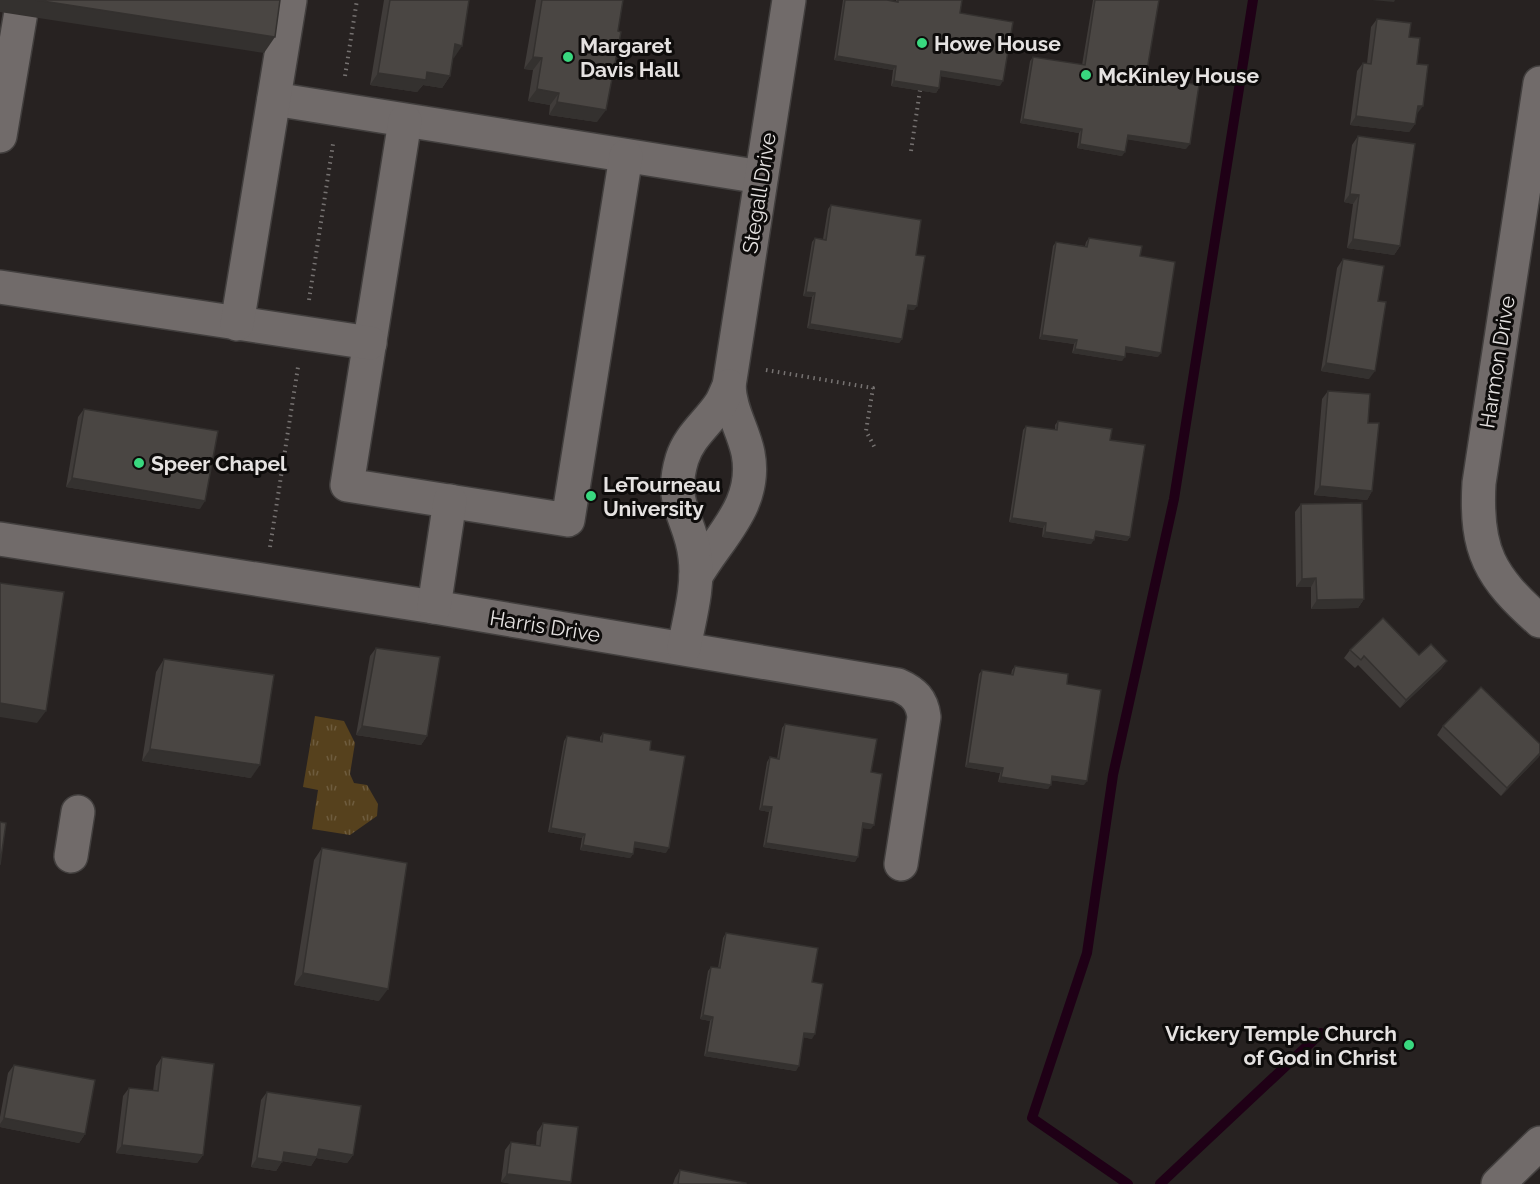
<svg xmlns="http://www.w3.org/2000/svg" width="1540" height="1184" viewBox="0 0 1540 1184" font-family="Raleway,sans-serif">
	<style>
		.grass { fill: url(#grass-tufts) }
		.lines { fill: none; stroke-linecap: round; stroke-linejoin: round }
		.stream { stroke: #1f0016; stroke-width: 10 }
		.minor-casing { stroke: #423f3e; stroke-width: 36 }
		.path { stroke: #767271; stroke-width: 4; stroke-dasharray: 1.5 4.5; stroke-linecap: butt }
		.minor { stroke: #716b6a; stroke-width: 33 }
		.wall { fill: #403c3a }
		.shaded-wall { fill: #34312f }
		.building { fill: #4a4643; stroke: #34312f; stroke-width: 1.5 }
		.poi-dot { fill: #39d87f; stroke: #0e0c0b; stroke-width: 2 }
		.labels { text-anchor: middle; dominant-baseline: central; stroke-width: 6; stroke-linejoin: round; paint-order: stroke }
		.poi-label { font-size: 21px; font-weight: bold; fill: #e5e2e1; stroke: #0e0c0b; text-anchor: start }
		.street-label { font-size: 21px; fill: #e5e2e1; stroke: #0e0c0b }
	</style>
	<defs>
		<pattern id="grass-tufts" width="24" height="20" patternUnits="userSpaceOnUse" patternTransform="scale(1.5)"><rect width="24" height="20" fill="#56411d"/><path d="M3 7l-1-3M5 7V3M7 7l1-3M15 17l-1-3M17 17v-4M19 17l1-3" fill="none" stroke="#6e5c3e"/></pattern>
	</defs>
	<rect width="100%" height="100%" fill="#272221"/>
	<polygon class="grass" points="315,716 344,721 355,743 350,774 354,783 367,785 378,804 377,816 350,835 312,829 318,790 303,787"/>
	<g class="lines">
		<g class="stream">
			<polyline points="1128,1184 1032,1118 1087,953 1113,775 1174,499 1253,0"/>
			<polyline points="1160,1184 1321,1033"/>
		</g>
		<defs>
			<g id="minor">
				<path d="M1540,83L1479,483C1475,551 1490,577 1540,621"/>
				<polyline points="274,99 761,177"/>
				<polyline points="405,121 347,485 568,520 626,156"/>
				<polyline points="0,136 23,0"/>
				<polyline points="0,287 370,343"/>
				<polyline points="237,324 290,0"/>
				<path d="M0,539L434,607L898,685C914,692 922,700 924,717L901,864"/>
				<path d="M696,576C719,536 758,505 748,453C743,429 730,411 729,386L789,0"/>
				<polyline points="434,607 450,501"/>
				<path d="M684,648C689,620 699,587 695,557C691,518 668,505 682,459C689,436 708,423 721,403C724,398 726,392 729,386"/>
				<polyline points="71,856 78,812"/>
				<polyline points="1498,1184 1540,1143"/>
			</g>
		</defs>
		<use href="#minor" class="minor-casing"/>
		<g class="path">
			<polyline points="345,76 357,0"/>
			<polyline points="911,151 920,90"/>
			<polyline points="309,300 333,144"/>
			<polyline points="766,370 873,388 866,431 876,450"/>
			<polyline points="270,547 298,367"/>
		</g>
		<use href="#minor" class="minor"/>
	</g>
	<g class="wall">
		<polygon points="384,0 469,0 453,58 450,76 442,88 423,85 417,92 370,85"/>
		<polygon points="536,0 623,0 597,122 549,115 550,105 528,101 533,70 524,69"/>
		<polygon points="843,0 887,0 896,1 896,0 962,0 960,13 1000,86 941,76 939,88 936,93 891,86 893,70 834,60"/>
		<polygon points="1093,0 1159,0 1146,76 1186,149 1127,139 1122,156 1077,148 1079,133 1020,123 1030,61 1033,57 1082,65"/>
		<polygon points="1377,19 1409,37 1417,64 1416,114 1415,124 1409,132 1350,125 1357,71 1363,63 1367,63 1371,27"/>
		<polygon points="1358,136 1400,246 1394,255 1347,248 1353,204 1344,202 1352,145"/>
		<polygon points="831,205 916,255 914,310 907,309 902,339 899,343 807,328 812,297 803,296 812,242 815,238 823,239 828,209"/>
		<polygon points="1089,238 1140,256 1158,357 1125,352 1122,361 1072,353 1074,344 1039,339 1053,246 1056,242 1085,246 1086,242"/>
		<polygon points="1343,259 1378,301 1369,379 1321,371 1337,268"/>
		<polygon points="1328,391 1372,491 1367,500 1314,495 1322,399"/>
		<polygon points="84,409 200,509 66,487 78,417"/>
		<polygon points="1058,421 1110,440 1130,537 1127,541 1095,536 1091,544 1042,537 1043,528 1009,522 1023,430 1026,426 1055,430 1055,425"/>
		<polygon points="1301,504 1364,599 1358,608 1311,609 1311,587 1296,587 1295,512"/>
		<polygon points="376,648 427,736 421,745 356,735 370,656"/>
		<polygon points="1350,650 1419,655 1447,661 1441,669 1400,708 1358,665 1355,668 1344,658"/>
		<polygon points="164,659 251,778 142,761 156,672"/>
		<polygon points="1015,666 1067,684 1084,785 1051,780 1048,789 998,782 1000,773 965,767 979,674 982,670 1011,675 1012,670"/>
		<polygon points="785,724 871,772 871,829 863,828 855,862 763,847 769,812 759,810 767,762 770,757 777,759 782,728"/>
		<polygon points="1443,726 1540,744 1540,755 1501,796 1437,735"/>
		<polygon points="603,733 650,750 666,853 634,847 633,854 630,858 580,850 582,838 548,832 564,741 567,736 600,742 600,737"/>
		<polygon points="322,848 379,1001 294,985 314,860"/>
		<polygon points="726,933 812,982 812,1039 803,1037 796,1071 704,1056 710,1021 700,1019 708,971 711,967 718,968 723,938"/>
		<polygon points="162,1057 203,1155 197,1163 116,1153 123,1096 129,1088 153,1091 156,1066"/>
		<polygon points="14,1065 85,1134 79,1143 0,1127 0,1117 8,1073"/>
		<polygon points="267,1092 353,1155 347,1163 316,1158 311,1166 282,1161 276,1171 251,1167 261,1100"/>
		<polygon points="543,1123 571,1182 570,1184 513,1184 501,1182 505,1150 511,1142 536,1145 537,1132"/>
		<polygon points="680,1170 746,1184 673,1184 675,1178"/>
	</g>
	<g class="shaded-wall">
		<polygon points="0,0 36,0 275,37 264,53 0,12"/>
		<polygon points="1372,0 1395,0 1394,2"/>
		<polygon points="455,44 462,46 454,58 447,57"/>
		<polygon points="837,56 896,66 893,70 834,60"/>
		<polygon points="533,57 542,58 533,70 524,69"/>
		<polygon points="941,71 1003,81 1000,86 938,76"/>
		<polygon points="427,72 450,76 442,88 423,85 417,92 370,85 378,73"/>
		<polygon points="894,81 939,88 936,93 891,86"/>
		<polygon points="537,89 559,93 550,105 528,101"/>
		<polygon points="557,102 606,110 597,122 549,115"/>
		<polygon points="1418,106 1423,106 1417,114"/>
		<polygon points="1356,116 1415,124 1409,132 1350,125"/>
		<polygon points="1023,119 1082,129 1079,133 1020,123"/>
		<polygon points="1128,135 1190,144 1186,149 1125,139"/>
		<polygon points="1080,144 1125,152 1122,156 1077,148"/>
		<polygon points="1350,194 1359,195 1353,204 1344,202"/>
		<polygon points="1353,239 1400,246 1394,255 1347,248"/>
		<polygon points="806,292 815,293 812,297 803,296"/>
		<polygon points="908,305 917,306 914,310 905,309"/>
		<polygon points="810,324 902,339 899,343 807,328"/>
		<polygon points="1042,335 1077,340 1074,344 1039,339"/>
		<polygon points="1126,347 1161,353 1158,357 1123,352"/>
		<polygon points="1075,349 1125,357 1122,361 1072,353"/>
		<polygon points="1326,363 1375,371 1369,379 1321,371"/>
		<polygon points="72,478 205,501 200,509 66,487"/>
		<polygon points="1320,486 1372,491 1367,500 1314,495"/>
		<polygon points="1012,518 1046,523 1043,528 1009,522"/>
		<polygon points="1096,531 1130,537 1127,541 1093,535"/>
		<polygon points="1045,532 1094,540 1091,544 1042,537"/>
		<polygon points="1316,578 1311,587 1296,587 1302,579"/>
		<polygon points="1364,599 1358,608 1311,609 1317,600"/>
		<polygon points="1447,661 1441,669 1400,708 1406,700"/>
		<polygon points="0,703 46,711 37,723 0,717"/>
		<polygon points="362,726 427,736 421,745 356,735"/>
		<polygon points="150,749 260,765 251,778 142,761"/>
		<polygon points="1540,753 1539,757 1501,796 1507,788"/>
		<polygon points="968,763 1003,768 1000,773 965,767"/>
		<polygon points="1052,776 1087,781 1084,785 1049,780"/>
		<polygon points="1001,777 1051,785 1048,789 998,782"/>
		<polygon points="762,806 772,807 769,812 759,810"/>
		<polygon points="863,823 874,825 871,829 860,828"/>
		<polygon points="551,828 585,834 582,838 548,832"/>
		<polygon points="635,842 669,848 666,853 632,847"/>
		<polygon points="766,843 858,857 855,862 763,847"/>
		<polygon points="583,845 633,854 630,858 580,850"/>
		<polygon points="303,973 388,989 379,1001 294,985"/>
		<polygon points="703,1015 713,1017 710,1021 700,1019"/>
		<polygon points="804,1033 815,1034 812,1039 801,1037"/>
		<polygon points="707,1052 799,1066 796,1071 704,1056"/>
		<polygon points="4,1118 85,1134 79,1143 0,1127 0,1124"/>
		<polygon points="122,1145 203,1155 197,1163 116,1153"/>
		<polygon points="319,1149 353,1155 347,1163 316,1158 311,1166 278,1160 284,1152"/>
		<polygon points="257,1158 282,1162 276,1171 251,1167"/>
		<polygon points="507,1174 571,1182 570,1184 513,1184 501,1182"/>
	</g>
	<g class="building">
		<polygon points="36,0 280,0 275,37"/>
		<polygon points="390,0 469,0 462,46 455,44 450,76 427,72 426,80 378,73"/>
		<polygon points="542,0 623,0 618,31 621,32 606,110 557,102 559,93 537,89 542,58 533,57"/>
		<polygon points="845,0 887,0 898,2 898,0 962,0 960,13 1013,22 1003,81 941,71 939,88 894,81 896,66 837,56"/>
		<polygon points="1095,0 1159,0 1146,76 1199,85 1190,144 1128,135 1125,152 1080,144 1082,129 1023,119 1033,57 1085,65"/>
		<polygon points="1377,19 1411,23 1409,37 1420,38 1417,64 1428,65 1423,106 1418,106 1415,124 1356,116 1363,63 1371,64"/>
		<polygon points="1358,136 1415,144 1400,246 1353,239 1359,195 1350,194"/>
		<polygon points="831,205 921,220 916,255 925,256 917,306 908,305 902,339 810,324 815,293 806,292 815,238 826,240"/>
		<polygon points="1089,238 1142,246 1140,256 1175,262 1161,353 1126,347 1125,357 1075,349 1077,340 1042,335 1056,242 1087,247"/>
		<polygon points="1343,259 1384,266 1378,301 1386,302 1375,371 1326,363"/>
		<polygon points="1328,391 1370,394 1368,423 1379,423 1372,491 1320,486"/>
		<polygon points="84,409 218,431 205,501 72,478"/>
		<polygon points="1058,421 1112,429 1110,440 1145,445 1130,537 1096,531 1094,540 1045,532 1046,523 1012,518 1026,426 1057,430"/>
		<polygon points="1362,503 1364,599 1317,600 1316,578 1302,579 1301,504"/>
		<polygon points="0,583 64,592 46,711 0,703"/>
		<polygon points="1383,618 1419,655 1431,644 1447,661 1406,700 1364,656 1361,660 1350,650"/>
		<polygon points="376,648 440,657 427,736 362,726"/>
		<polygon points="164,659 274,675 260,765 150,749"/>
		<polygon points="1015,666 1068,674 1067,684 1101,690 1087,781 1052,776 1051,785 1001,777 1003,768 968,763 982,670 1013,675"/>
		<polygon points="1481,687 1540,744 1540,753 1507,788 1443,726"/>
		<polygon points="785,724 877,739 871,772 882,774 874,825 863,823 858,857 766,843 772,807 762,806 770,757 779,759"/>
		<polygon points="603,733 651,741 650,750 685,756 669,848 635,842 633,854 583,845 585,834 551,828 567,736 602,742"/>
		<polygon points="0,822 6,823 0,865"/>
		<polygon points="322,848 407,863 388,989 303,973"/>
		<polygon points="726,933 818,948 812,982 823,984 815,1034 804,1033 799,1066 707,1052 713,1017 703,1015 711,967 720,968"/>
		<polygon points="162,1057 214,1064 203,1155 122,1145 129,1088 158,1091"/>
		<polygon points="14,1065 95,1080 85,1134 4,1118"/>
		<polygon points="267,1092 361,1106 353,1155 319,1149 317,1157 284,1152 282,1162 257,1158"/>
		<polygon points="543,1123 578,1127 571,1182 507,1174 511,1142 540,1146"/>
		<polygon points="680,1170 746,1183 746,1184 678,1184"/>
	</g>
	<g class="poi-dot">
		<circle cx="922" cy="43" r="6"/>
		<circle cx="568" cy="57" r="6"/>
		<circle cx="1086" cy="75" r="6"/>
		<circle cx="139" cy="463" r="6"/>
		<circle cx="591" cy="496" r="6"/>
		<circle cx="1409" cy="1045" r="6"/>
	</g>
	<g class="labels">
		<g class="poi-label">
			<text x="934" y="43">Howe House</text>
			<text x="580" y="45">Margaret<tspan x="580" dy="24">Davis Hall</tspan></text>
			<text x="1098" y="75">McKinley House</text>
			<text x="151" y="463">Speer Chapel</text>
			<text x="603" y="484">LeTourneau<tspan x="603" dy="24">University</tspan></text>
			<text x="1397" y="1033" text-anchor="end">Vickery Temple Church<tspan x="1397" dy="24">of God in Christ</tspan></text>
		</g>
		<g class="street-label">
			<text transform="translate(759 193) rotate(-81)">Stegall Drive</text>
			<text transform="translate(1497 362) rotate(-81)">Harmon Drive</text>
			<text transform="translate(545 626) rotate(9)">Harris Drive</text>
		</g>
	</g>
</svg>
